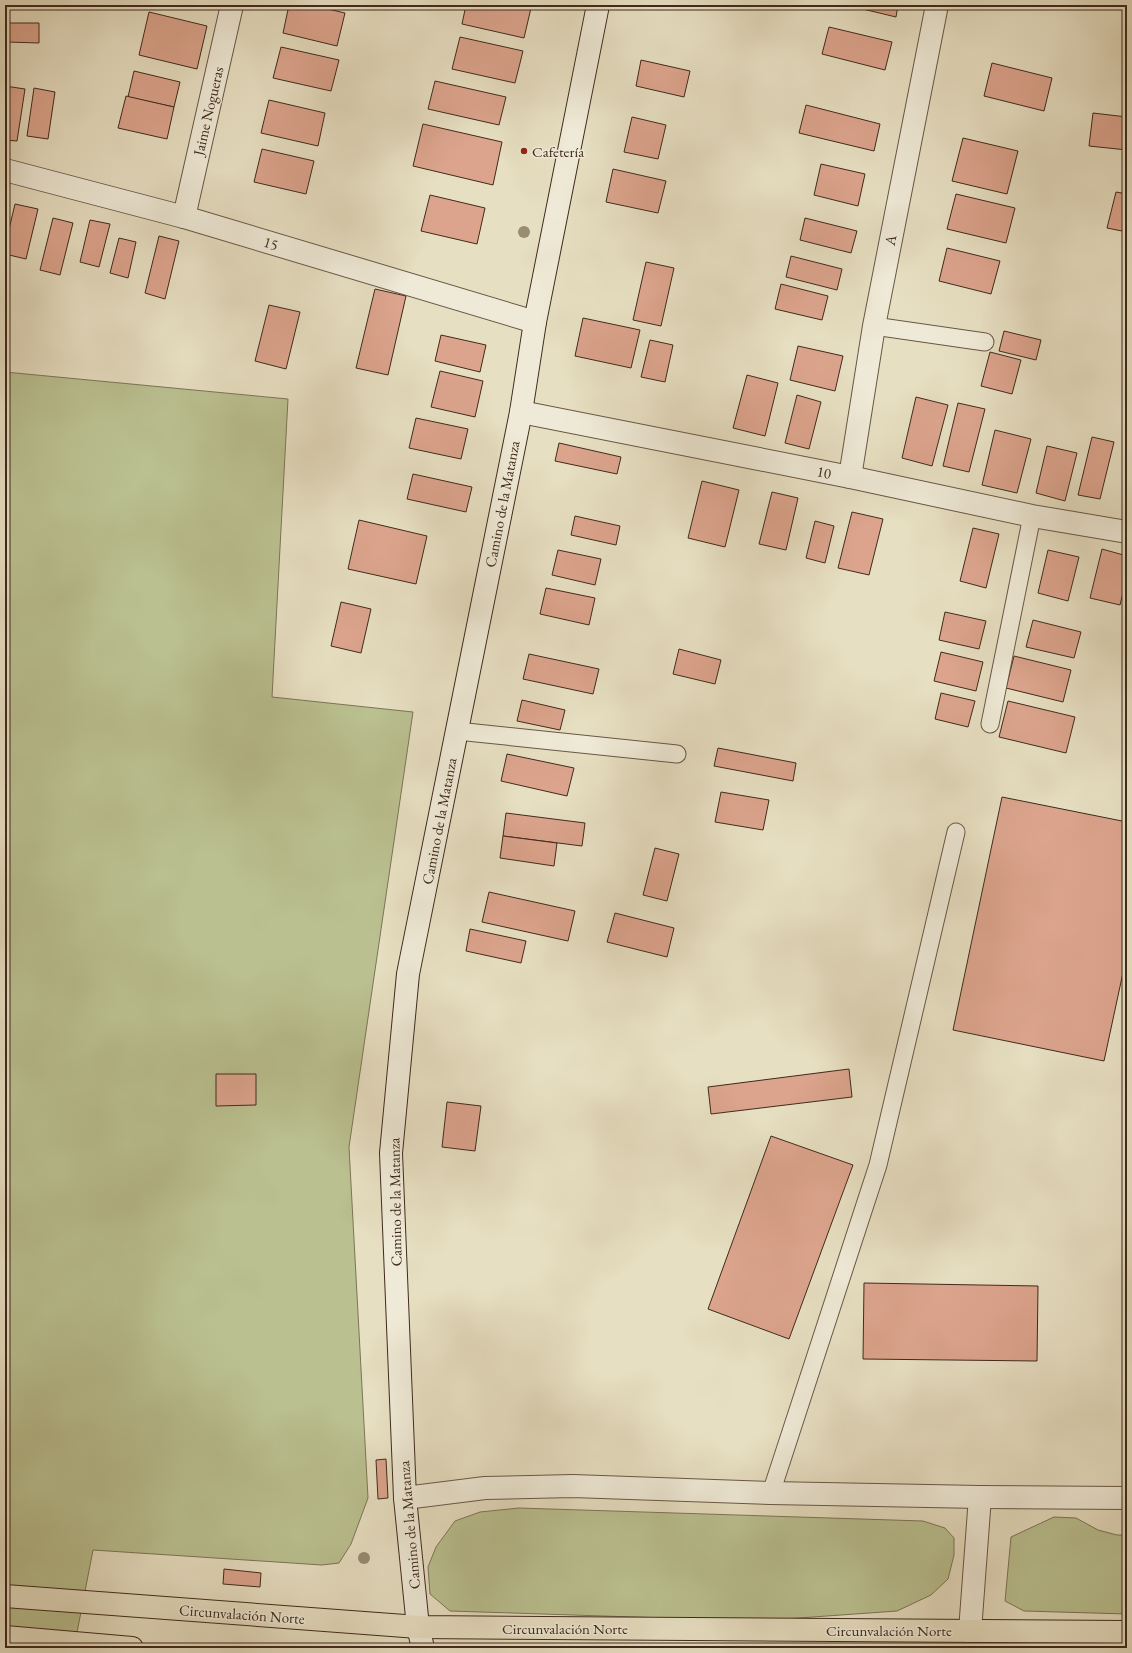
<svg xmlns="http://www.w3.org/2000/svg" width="1132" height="1653" viewBox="0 0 1132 1653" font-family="'EB Garamond',serif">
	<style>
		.green { fill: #bac090; stroke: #7c7556 }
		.building { fill: #dca48d; stroke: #3f2a1c }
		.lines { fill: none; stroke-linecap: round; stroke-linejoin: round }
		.service-casing { stroke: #695746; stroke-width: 19 }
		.minor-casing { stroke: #695746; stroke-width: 24 }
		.secondary-casing { stroke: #3f2a1c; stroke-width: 24 }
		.trunk-casing { stroke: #3f2a1c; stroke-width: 24 }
		.service { stroke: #efead7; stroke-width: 17 }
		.minor { stroke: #efead7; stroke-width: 22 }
		.secondary { stroke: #efead7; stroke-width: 22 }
		.trunk { stroke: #e7dfc2; stroke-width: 22 }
		.tree { fill: #988c73 }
		.poi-dot { fill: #8f2418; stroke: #efead7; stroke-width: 1.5 }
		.labels { text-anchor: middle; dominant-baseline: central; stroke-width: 3; stroke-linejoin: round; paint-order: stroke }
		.street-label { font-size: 15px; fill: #3f2a1c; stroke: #efead7 }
		.poi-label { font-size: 15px; fill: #3f2a1c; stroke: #efead7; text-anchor: start }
	</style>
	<rect width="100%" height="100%" fill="#e7dfc2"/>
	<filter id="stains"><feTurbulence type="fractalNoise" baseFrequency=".005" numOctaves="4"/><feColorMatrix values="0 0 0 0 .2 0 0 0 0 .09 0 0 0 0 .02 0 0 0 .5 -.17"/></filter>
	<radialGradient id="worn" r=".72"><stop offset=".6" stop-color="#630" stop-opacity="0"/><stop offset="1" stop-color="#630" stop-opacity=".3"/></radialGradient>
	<g class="green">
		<polygon points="5,372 288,399 272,697 413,712 349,1147 368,1498 351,1544 339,1563 322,1565 93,1550 74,1648 5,1648"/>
		<polygon points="519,1508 923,1521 945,1528 954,1538 954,1555 948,1579 931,1595 897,1611 757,1621 450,1611 430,1594 428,1567 436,1547 455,1521 480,1512"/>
		<polygon points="1054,1517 1076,1518 1098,1530 1117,1535 1127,1535 1127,1614 1024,1611 1005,1601 1011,1537"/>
	</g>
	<g class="building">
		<polygon points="289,5 311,5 345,13 337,46 283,33"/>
		<polygon points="466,5 518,5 531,8 524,38 462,24"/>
		<polygon points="846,5 898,5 896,17"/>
		<polygon points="149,12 207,26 197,69 139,55"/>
		<polygon points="7,23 39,23 39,43 7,42"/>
		<polygon points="829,27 892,42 885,70 822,54"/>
		<polygon points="460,37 523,51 515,83 452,69"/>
		<polygon points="281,47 339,60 331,91 273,78"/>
		<polygon points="641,60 690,71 684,97 636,86"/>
		<polygon points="992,63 1052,78 1044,111 984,96"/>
		<polygon points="134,71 180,82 174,107 128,97"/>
		<polygon points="435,81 506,97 499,125 428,109"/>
		<polygon points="5,86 25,89 17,141 5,140"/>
		<polygon points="34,88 55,92 48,139 27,136"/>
		<polygon points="126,96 174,107 167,139 118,128"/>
		<polygon points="269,100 325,113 318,146 261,133"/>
		<polygon points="806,105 880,124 874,151 799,133"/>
		<polygon points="1093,113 1127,117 1127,150 1089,146"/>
		<polygon points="632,117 666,125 658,159 624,152"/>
		<polygon points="423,124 502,142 493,185 413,166"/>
		<polygon points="963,138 1018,151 1007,194 952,181"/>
		<polygon points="262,149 314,161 306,194 254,182"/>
		<polygon points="821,164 865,174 858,206 814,195"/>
		<polygon points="613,169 666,181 658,213 606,202"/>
		<polygon points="1116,192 1127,194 1127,232 1107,228"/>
		<polygon points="956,194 1015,208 1006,243 947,229"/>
		<polygon points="430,195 485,208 477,244 421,231"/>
		<polygon points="15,204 38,209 26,259 5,254 5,246"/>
		<polygon points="53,218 73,223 60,275 40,270"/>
		<polygon points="805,218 857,231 851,253 800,240"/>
		<polygon points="90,220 110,224 99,267 80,262"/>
		<polygon points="159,236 179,241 165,299 145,293"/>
		<polygon points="119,238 136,242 128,278 110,273"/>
		<polygon points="947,248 1000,261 991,294 939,281"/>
		<polygon points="791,256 842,269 837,290 786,277"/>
		<polygon points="646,262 674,268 661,326 633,320"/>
		<polygon points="781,284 828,296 822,320 775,309"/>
		<polygon points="375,289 406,296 388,375 356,368"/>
		<polygon points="269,305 300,312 286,369 255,361"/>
		<polygon points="583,318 640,330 631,368 575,356"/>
		<polygon points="1004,331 1041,340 1036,360 999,351"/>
		<polygon points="441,335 486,345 480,372 435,361"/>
		<polygon points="650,340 673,345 665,382 641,377"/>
		<polygon points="798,346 843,356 835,391 790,380"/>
		<polygon points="990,352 1021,360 1012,394 981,386"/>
		<polygon points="440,371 483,381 475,417 431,407"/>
		<polygon points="747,375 778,383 765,436 733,428"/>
		<polygon points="797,395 821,402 809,449 785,443"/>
		<polygon points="916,397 948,405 932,466 902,458"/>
		<polygon points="958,403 985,409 969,472 943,466"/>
		<polygon points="416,418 468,429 461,459 409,448"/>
		<polygon points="995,430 1031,439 1017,493 982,485"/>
		<polygon points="1092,437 1114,442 1100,499 1078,495"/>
		<polygon points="559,443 621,457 617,474 555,461"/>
		<polygon points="1047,446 1077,453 1065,501 1036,493"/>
		<polygon points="413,474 472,487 466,512 407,499"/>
		<polygon points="702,481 739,490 725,547 688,538"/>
		<polygon points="772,492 798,498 786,550 759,544"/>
		<polygon points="852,512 883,519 869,575 838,568"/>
		<polygon points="575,516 620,526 616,545 571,535"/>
		<polygon points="359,520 427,536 416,584 348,569"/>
		<polygon points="815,521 834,526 825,563 806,558"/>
		<polygon points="973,528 999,534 986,588 960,581"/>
		<polygon points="1102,549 1127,556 1127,576 1120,605 1090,598"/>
		<polygon points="558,550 601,559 595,585 552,575"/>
		<polygon points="1048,550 1079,557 1068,601 1038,593"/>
		<polygon points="546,588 595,598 589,625 540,614"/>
		<polygon points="341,602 371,609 361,653 331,646"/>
		<polygon points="945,612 986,621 979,649 939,640"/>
		<polygon points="1033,620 1081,632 1074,658 1026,647"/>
		<polygon points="679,649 721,660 715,684 673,674"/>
		<polygon points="941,652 983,662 976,691 934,681"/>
		<polygon points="529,654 599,669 593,694 523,679"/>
		<polygon points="1014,656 1071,670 1063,702 1006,688"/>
		<polygon points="941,693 975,701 968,727 935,719"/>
		<polygon points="522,700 565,710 560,730 517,721"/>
		<polygon points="1008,701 1075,717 1066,753 999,737"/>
		<polygon points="718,748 796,763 793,781 714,766"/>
		<polygon points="507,754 574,768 567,796 501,781"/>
		<polygon points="721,792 769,800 763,830 715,822"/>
		<polygon points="1002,797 1127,822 1127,954 1104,1061 953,1030"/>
		<polygon points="506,813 585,823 582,846 503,836"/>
		<polygon points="503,836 557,843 554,866 500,858"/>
		<polygon points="655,848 679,854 667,901 643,895"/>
		<polygon points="489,892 575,911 568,941 482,922"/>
		<polygon points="615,913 674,928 667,957 607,942"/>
		<polygon points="470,929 526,941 521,963 466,951"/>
		<polygon points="849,1069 852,1097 711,1114 708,1087"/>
		<polygon points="216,1074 256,1074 256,1105 216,1106"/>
		<polygon points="447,1102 481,1106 475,1151 442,1147"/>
		<polygon points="771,1136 853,1165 789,1339 708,1309"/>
		<polygon points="864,1283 1038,1286 1037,1361 863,1359"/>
		<polygon points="386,1459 388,1498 378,1499 376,1460"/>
		<polygon points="224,1569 261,1573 260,1587 223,1584"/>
	</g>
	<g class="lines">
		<defs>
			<g id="service">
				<polyline points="874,326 985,342"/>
				<polyline points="990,724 1032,516"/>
				<polyline points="457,731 677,754"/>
				<polyline points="771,1493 878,1165 956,832"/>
			</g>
			<g id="minor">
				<polyline points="5,170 184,217 535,322"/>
				<polyline points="184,217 232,5"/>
				<polyline points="521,412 850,477 1032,516 1127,532"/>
				<polyline points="850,477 874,326 937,5"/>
				<polyline points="405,1498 485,1488 573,1486 771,1493 980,1497 1127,1498"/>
				<polyline points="970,1631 980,1497"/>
			</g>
			<polyline id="secondary" points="423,1648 418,1627 405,1498 391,1153 408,974 521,412 535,322 598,5"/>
			<g id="trunk">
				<polyline points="5,1596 418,1627 1127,1632"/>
				<polyline points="5,1637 132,1648"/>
			</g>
		</defs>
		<use href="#service" class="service-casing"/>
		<use href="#minor" class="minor-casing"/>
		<use href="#secondary" class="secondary-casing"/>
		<use href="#trunk" class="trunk-casing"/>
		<use href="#service" class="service"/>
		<use href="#minor" class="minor"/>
		<use href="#secondary" class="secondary"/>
		<use href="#trunk" class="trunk"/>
	</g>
	<g class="tree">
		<circle cx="524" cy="232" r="6"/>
		<circle cx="364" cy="1558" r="6"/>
	</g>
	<circle class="poi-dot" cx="524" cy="151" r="4"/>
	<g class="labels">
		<g class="street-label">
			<text transform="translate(208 111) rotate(-77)">Jaime Nogueras</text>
			<text transform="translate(890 240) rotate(-79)">A</text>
			<text transform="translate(271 243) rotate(17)">15</text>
			<text transform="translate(824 472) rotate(11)">10</text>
			<text transform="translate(502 504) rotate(-79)">Camino de la Matanza</text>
			<text transform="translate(439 821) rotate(-79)">Camino de la Matanza</text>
			<text transform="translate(395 1202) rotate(-91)">Camino de la Matanza</text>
			<text transform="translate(409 1525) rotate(-95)">Camino de la Matanza</text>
			<text transform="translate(242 1614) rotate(4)">Circunvalación Norte</text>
			<text x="565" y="1628">Circunvalación Norte</text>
			<text x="889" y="1630">Circunvalación Norte</text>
		</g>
		<g class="poi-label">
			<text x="532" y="151">Cafetería</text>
		</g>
	</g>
	<rect width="1132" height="1653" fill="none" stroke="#e7dfc2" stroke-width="20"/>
	<rect x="6" y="6" width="1120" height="1641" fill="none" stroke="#3f2a1c" stroke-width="2"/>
	<rect x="10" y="10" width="1112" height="1633" fill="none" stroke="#3f2a1c"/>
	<rect width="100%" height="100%" filter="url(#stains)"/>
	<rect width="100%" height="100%" fill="url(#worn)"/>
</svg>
